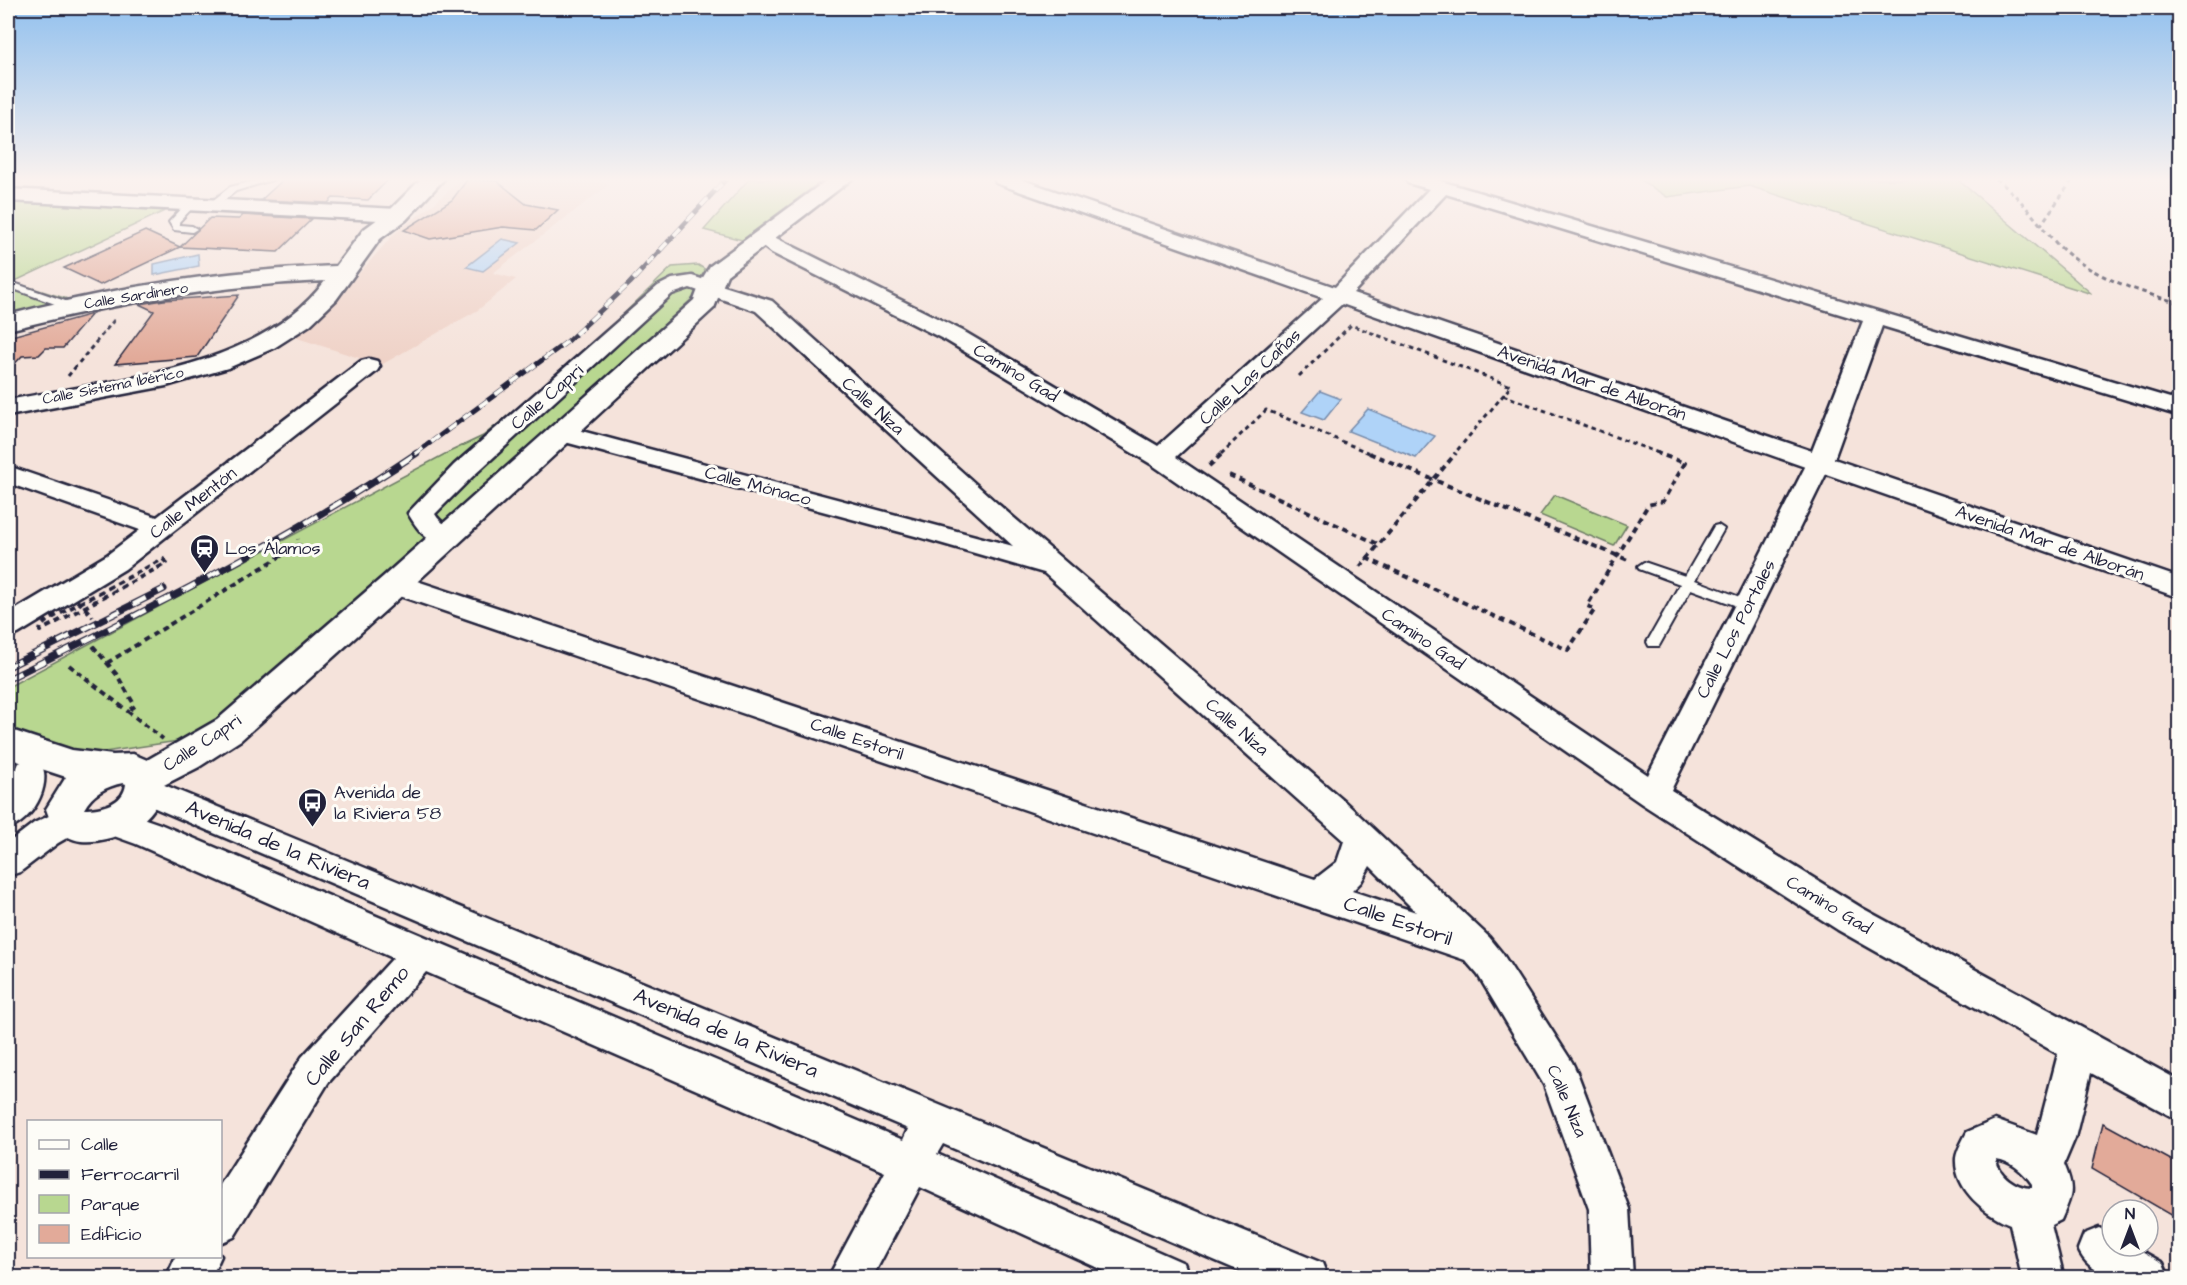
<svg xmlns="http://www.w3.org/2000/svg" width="2187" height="1285" viewBox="0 0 2187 1285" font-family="'Architects Daughter',sans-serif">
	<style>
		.built { fill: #efd2c7 }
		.green { fill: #b8d790; stroke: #6d7c66; stroke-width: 1.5 }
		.water { fill: #afd3f8; stroke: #778cac; stroke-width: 1.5 }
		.building { fill: #e2aa99; stroke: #22223b; stroke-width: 1.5 }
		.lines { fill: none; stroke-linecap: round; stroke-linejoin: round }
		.lane-casing { stroke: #22223b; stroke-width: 4 }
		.street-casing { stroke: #22223b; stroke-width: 5 }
		.secondary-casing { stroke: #22223b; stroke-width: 5 }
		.path-far1 { stroke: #22223b; stroke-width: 3; stroke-dasharray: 4.5 4; stroke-linecap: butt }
		.path { stroke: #22223b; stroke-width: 4; stroke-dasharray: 6 4.5; stroke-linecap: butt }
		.lane { fill: #fdfcf7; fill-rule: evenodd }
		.street { fill: #fdfcf7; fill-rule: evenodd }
		.secondary { fill: #fdfcf7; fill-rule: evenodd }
		.rail-far1-casing { stroke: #22223b; stroke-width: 5 }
		.rail-casing { stroke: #22223b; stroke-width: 7 }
		.rail-far1 { stroke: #fdfcf7; stroke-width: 4; stroke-dasharray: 10; stroke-linecap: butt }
		.rail { stroke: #fdfcf7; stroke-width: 4.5; stroke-dasharray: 14; stroke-linecap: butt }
		.path-bridge { stroke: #22223b; stroke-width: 4; stroke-dasharray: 6 4.5; stroke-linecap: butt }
		.labels { text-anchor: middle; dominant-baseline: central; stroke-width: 6; stroke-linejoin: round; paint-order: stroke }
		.far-street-label { font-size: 15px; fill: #22223b; stroke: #fdfcf7 }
		.street-label { font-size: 18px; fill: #22223b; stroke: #fdfcf7 }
		.poi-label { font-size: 18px; fill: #22223b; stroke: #fdfcf7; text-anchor: start }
		.near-street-label { font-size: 21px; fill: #22223b; stroke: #fdfcf7 }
	</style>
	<rect width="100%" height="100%" fill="#f5e3db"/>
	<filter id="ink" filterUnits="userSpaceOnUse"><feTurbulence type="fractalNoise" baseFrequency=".0167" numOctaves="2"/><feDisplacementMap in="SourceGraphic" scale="12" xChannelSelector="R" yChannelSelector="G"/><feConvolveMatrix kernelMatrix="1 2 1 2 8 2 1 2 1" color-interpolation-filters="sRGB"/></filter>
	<g filter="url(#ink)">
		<polygon class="built" points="461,179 563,179 610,184 493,273 516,279 478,310 381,365 294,337 326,311 394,234 436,202"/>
		<g class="green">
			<polygon points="749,179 824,179 742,240 704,230"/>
			<polygon points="1639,179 1957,179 2092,294 1749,186 1667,197"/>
			<polygon points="8,199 171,208 13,282 68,299 8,320"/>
			<polygon points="698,265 711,273 697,294 617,368 224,716 178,741 84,755 8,727 8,687 445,454 483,436 581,355 672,267"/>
			<polygon points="1555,495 1627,525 1614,546 1540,515"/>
		</g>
		<g class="water">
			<polygon points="502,239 520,243 483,271 466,267"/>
			<polygon points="198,254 199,266 154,275 154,264"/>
			<polygon points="1320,391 1341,399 1324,420 1302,412"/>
			<polygon points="1368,409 1435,436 1416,458 1348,431"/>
		</g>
		<g class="building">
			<polygon points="284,179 389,179 368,200 333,198 328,203 261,200"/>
			<polygon points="467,180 497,181 526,204 558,210 536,230 503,227 430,239 404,230 452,200"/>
			<polygon points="243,215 312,219 278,252 180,247 210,218 239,219"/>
			<polygon points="145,231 180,247 100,285 64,268"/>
			<polygon points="239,295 197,357 115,364 154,311 139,304 164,300"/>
			<polygon points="92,314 63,348 46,348 39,355 22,356 8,371 8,337"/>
			<polygon points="2103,1123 2180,1165 2180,1220 2092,1169"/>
		</g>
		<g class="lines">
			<defs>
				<g id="lane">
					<polygon points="262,179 275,179 236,191 215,207 207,205 230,187"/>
					<polygon points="188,202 196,204 179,222 180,225 192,226 197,229 192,232 174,230 169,222"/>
					<polygon points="8,281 74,304 75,306 70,309 66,308 8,287"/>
					<polygon points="1718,525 1724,529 1695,580 1753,602 1755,605 1748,610 1691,589 1659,646 1649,646 1647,642 1680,584 1639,569 1638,566 1644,562 1685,576 1714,526"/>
				</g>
				<g id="street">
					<path d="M994,179H1020L1335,287L1429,189L1408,183L1406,179H1434L2180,401V416L1882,326L1834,459L2180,578V598L1826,474L1671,790L1862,908L2180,1081V1121L2091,1073L2075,1138L2064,1164C2075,1190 2072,1195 2061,1220L2051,1225L2064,1278H2022L2010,1224C1984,1213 1954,1189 1956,1158C1957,1150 1963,1140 1967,1132L1995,1120L2037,1135L2058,1054L1838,930L1642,804L1151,464L947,341L772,253L753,239L756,235H770L963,331L1158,446L1323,298L996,183ZM1446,194L1863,321L1812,451L1353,293ZM1342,304L1805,467L1648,775L1176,457ZM1996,1159C2011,1161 2023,1171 2032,1184V1188C2016,1188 1998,1175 1996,1159Z"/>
					<polygon points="8,189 398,209 405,211 408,215 405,219 398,221 8,201"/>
					<path d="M692,276L772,301L999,505L1344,801L1489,937L1502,953L1572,1062L1578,1075L1629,1209L1633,1278H1591L1589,1209L1544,1085L1478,975L1465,960L385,591L381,584L385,577L395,574L405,577L1315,879L1337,862L1344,841L1044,573L919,537L550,438L547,433L550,428L559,425L1013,546L756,311L690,288L672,294L472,477L435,514C441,525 453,527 459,537L455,543C432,550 418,531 408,513L454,465L658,286L672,279ZM1370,866L1416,912L1352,891L1361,882Z"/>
					<polygon points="369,359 377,361 380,366 377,371 125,569 18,634 8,637 8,614 107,555 140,530 8,483 8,466 157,517 361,361"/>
					<path d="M30,759L41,763C53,786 31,822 8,829C6,807 8,784 19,763Z"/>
					<polygon points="145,777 1322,1263 1328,1278 1256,1278 943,1144 937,1154 1184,1263 1190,1278 1120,1278 920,1187 872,1278 828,1278 885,1172 426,972 328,1083 234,1237 220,1243 220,1185 302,1057 393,958 136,844 100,831 95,821 100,811 111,807 160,824 903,1140 908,1129 134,799 129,790 134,781"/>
					<polygon points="68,807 79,811 84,821 79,831 58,843 20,872 8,876 8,843 34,823"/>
					<path d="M2099,1228L2112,1234V1246H2133L2163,1263L2169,1278C2134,1278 2094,1285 2078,1249L2084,1234Z"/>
					<polygon points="220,1255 221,1256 211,1278 166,1278 176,1256"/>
				</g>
				<g id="secondary">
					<path d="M421,179H444L406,220L380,239L336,300L310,325L274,348L228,368L166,386L8,416V400C110,380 258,371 325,281C219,285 111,304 8,330V315C114,287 226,270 336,266L364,229L390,210Z"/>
					<path d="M828,179H852L727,275L714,308L406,592L241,740L199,767L162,786C159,822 114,844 81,841C72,840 63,834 54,831L46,809L66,777L8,758V729L72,750L113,755L133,754L147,760L217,720L384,576L694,300L702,279L710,266ZM123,783L126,784C124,804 101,809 84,809C92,794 107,786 123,783Z"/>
				</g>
			</defs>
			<use href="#lane" class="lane-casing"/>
			<use href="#street" class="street-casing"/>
			<use href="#secondary" class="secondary-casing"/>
			<g class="path-far1">
				<path d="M1996,179C2021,197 2036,221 2056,243C2087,275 2138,292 2180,303"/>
				<polyline points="2040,226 2073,179"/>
				<polyline points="68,376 115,319"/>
				<polyline points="1299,376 1351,325 1511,386 1454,454"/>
				<polyline points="1503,395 1661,454"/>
				<polyline points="1221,454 1266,410 1372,454"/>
			</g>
			<g class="path">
				<polyline points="1369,453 1628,560"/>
				<polyline points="1209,466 1223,453"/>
				<polyline points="1229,475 1378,544"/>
				<polyline points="1366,558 1568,650 1595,609 1587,606 1648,505 1663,501 1685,463 1657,453"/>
				<polygon points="163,559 167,563 40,631 41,626 48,620"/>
				<polyline points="1360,567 1456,453"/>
				<polyline points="85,608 93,617"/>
				<polyline points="93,646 117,675 135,706 128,711"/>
				<polyline points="107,663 299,545 298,539"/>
				<polyline points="69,665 163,739"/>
			</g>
			<use href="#lane" class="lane"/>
			<use href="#street" class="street"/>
			<use href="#secondary" class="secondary"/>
			<defs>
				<polyline id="rail-far1" points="415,454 568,341 630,283 726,179"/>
				<g id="rail">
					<polyline points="8,667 164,589"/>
					<path d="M8,679C148,610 288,540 417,453"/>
				</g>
			</defs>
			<use href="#rail-far1" class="rail-far1-casing"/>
			<use href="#rail" class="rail-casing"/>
			<use href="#rail-far1" class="rail-far1"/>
			<use href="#rail" class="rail"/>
			<polyline class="path-bridge" points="77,601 82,605"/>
		</g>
	</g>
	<linearGradient id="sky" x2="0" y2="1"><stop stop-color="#91c0ee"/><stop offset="0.5" stop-color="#faf2ef"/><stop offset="1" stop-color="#faf2ef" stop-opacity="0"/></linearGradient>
	<rect width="2187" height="359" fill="url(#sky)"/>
	<defs>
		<symbol id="station-pin" viewBox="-11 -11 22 30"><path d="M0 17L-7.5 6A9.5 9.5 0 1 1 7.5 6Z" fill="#22223b" stroke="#fdfcf7"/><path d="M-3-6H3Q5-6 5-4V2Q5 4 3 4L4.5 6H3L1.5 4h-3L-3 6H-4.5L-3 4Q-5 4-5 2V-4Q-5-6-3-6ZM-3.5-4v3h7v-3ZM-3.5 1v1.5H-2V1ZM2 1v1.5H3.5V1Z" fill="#fff"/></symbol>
		<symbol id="bus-pin" viewBox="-11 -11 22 30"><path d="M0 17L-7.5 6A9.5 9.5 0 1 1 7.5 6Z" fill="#22223b" stroke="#fdfcf7"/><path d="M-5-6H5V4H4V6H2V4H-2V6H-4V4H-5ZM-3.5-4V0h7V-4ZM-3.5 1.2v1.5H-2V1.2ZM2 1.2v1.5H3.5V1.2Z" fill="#fff"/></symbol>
	</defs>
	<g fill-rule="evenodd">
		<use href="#station-pin" x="188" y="532" width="33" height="45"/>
		<use href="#bus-pin" x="296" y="786" width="33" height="45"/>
	</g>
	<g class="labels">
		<g class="far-street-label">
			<text transform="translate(136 296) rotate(-9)">Calle Sardinero</text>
			<text transform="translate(113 386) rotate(-11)">Calle Sistema Ibérico</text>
		</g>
		<g class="street-label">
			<text transform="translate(1016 373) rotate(31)">Camino Gad</text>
			<text transform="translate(1250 377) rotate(-43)">Calle Las Cañas</text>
			<text transform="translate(1592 383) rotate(19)">Avenida Mar de Alborán</text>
			<text transform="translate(547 397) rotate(-41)">Calle Capri</text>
			<text transform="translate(873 406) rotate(42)">Calle Niza</text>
			<text transform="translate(758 486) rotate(15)">Calle Mónaco</text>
			<text transform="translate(193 503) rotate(-38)">Calle Mentón</text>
			<text transform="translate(2050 543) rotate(19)">Avenida Mar de Alborán</text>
			<text transform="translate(1736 629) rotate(-63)">Calle Los Portales</text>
			<text transform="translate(1423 639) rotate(34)">Camino Gad</text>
			<text transform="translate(1237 727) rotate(41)">Calle Niza</text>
			<text transform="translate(857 739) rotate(19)">Calle Estoril</text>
			<text transform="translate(202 743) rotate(-33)">Calle Capri</text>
			<text transform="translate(1829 905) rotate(31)">Camino Gad</text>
			<text transform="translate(1567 1101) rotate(67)">Calle Niza</text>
		</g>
		<g class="poi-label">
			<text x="225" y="548">Los Álamos</text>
			<text x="334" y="792">Avenida de<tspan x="334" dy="21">la Riviera 58</tspan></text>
		</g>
		<g class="near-street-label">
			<text transform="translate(278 845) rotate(23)">Avenida de la Riviera</text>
			<text transform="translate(1398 921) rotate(19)">Calle Estoril</text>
			<text transform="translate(357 1026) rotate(-50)">Calle San Remo</text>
			<text transform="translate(726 1033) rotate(23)">Avenida de la Riviera</text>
		</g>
	</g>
	<rect width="2187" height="1285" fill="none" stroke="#fdfcf7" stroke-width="30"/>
	<rect x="15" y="15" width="2157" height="1255" fill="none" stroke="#22223b" stroke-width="2" filter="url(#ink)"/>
	<rect x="27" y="1120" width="195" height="138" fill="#fdfcf7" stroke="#a5a5ac" stroke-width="1.5"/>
	<rect x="39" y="1140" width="30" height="9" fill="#fdfcf7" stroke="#a5a5ac" stroke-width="1.5"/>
	<text x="81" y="1150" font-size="18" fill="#22223b">Calle</text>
	<rect x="39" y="1170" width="30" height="9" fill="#22223b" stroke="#a5a5ac" stroke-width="1.5"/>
	<text x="81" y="1180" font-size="18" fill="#22223b">Ferrocarril</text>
	<rect x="39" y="1195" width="30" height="18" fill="#b8d790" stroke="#a5a5ac" stroke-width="1.5"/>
	<text x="81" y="1210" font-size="18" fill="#22223b">Parque</text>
	<rect x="39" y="1225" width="30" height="18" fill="#e2aa99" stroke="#a5a5ac" stroke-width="1.5"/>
	<text x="81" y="1240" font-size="18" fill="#22223b">Edificio</text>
	<g transform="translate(2130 1228)"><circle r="28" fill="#fdfcf7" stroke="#a5a5ac" stroke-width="1.5"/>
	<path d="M0-4.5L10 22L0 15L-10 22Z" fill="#22223b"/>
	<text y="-9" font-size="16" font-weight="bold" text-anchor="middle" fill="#22223b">N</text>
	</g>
</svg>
